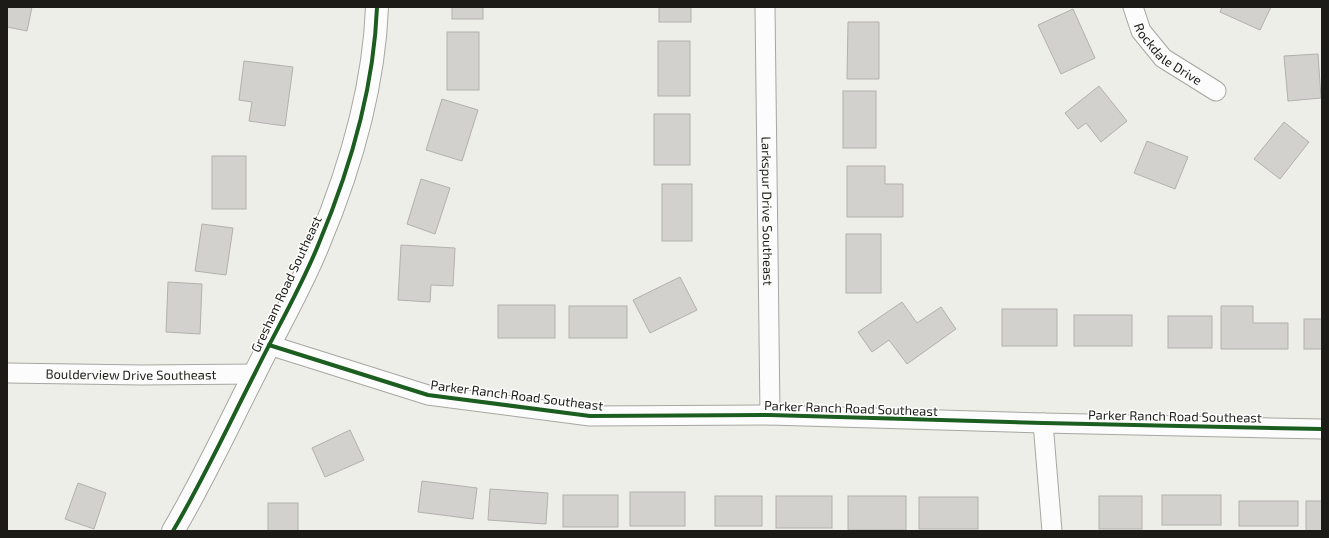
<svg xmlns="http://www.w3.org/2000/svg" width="1329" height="538" viewBox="0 0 1329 538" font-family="'Exo 2',sans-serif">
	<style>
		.building { fill: #d2d1cd; stroke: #b2b1ad }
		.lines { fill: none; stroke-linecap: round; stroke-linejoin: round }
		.minor-casing { stroke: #a7a6a2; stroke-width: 21 }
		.tertiary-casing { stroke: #a7a6a2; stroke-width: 24 }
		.minor { stroke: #fcfcfc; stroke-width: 19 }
		.tertiary { stroke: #fcfcfc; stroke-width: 22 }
		.cycleway-casing { stroke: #fff; stroke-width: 6 }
		.cycleway { stroke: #1b5e20; stroke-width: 4 }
		.labels { text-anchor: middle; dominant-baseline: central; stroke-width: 3; stroke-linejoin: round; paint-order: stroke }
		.street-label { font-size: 13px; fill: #1c1b17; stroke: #fff }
	</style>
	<rect width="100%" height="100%" fill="#eeeee8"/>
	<g class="building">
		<polygon points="7,7 32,7 27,31 7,27"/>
		<rect x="452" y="7" width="31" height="12"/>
		<rect x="659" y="7" width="32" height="15"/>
		<polygon points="1222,7 1271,7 1260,30 1220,12"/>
		<polygon points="1073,9 1095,58 1061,74 1038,25"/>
		<polygon points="848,22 879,22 879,79 847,79"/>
		<rect x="447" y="32" width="32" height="58"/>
		<rect x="658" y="41" width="32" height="55"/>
		<polygon points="1318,54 1321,98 1288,101 1284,56"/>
		<polygon points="244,61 293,67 285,126 249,121 252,102 239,100"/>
		<polygon points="1099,86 1127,121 1101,142 1086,123 1078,129 1065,113"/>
		<rect x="843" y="91" width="33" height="57"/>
		<polygon points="442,99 478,110 462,161 426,150"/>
		<rect x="654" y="114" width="36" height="51"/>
		<polygon points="1284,122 1309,142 1280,179 1254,159"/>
		<polygon points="1147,141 1188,157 1175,189 1134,173"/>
		<rect x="212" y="156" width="34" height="53"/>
		<polygon points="847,166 885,166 885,184 903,184 903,217 847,217"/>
		<polygon points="421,179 450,188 435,234 407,224"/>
		<rect x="662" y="184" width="30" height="57"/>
		<polygon points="202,224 233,228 226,275 195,271"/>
		<rect x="846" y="234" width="35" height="59"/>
		<polygon points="401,245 455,248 453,286 431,285 430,302 398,300"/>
		<polygon points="680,277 697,310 650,333 633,300"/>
		<polygon points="168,282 202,284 200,334 166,332"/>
		<polygon points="902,302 917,323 941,307 956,329 907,364 889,340 872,352 858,332"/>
		<rect x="498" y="305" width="57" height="33"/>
		<rect x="569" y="306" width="58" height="32"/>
		<polygon points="1221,306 1253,306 1253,323 1288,323 1288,349 1221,349"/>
		<rect x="1002" y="309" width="55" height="37"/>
		<rect x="1074" y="315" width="58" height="31"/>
		<rect x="1168" y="316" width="44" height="32"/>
		<rect x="1304" y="319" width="18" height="30"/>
		<polygon points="350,430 364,460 325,477 312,448"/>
		<polygon points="422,481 477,488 473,519 418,512"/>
		<polygon points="78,483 106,493 94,529 65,519"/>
		<polygon points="490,489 548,493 546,524 488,520"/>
		<rect x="630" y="492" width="55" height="34"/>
		<rect x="563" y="495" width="55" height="32"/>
		<rect x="1162" y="495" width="59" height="30"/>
		<rect x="715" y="496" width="47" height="30"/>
		<rect x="776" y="496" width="56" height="32"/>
		<rect x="848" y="496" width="58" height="34"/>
		<rect x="1099" y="496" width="43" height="33"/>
		<rect x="919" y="497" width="59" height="32"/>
		<rect x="1239" y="501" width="59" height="25"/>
		<rect x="1306" y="501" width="16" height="30"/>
		<rect x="268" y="503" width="30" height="28"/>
	</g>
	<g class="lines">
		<defs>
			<g id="minor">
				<path id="s1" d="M765,7L770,415"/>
				<path id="s2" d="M1133,7L1141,31L1163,58L1216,91"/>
				<polyline points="269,345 428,395 590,416 770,415 1043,423 1322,429"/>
				<path id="s3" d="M7,373L142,375L254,374"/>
				<polyline points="1043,423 1052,531"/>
			</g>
			<path id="tertiary" d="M173,531C203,480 228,426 255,373C276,330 301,288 319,243C350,169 374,88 377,7"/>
		</defs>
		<use href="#minor" class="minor-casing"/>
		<use href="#tertiary" class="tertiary-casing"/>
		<use href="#minor" class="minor"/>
		<use href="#tertiary" class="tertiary"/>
		<defs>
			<g id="cycleway">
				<polyline points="269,345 428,395 590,416 770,415 1043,423 1322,429"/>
				<path d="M173,531C203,480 228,426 255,373C276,330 301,288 319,243C350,169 374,88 377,7"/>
			</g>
		</defs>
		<use href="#cycleway" class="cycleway-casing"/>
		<use href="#cycleway" class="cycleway"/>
	</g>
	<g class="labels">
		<g class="street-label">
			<text stroke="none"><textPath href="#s2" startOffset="61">Rockdale Drive</textPath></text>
			<text stroke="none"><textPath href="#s1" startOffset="204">Larkspur Drive Southeast</textPath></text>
			<text transform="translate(286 284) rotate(-65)">Gresham Road Southeast</text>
			<text stroke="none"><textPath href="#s3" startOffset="124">Boulderview Drive Southeast</textPath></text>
			<text transform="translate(517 395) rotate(7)">Parker Ranch Road Southeast</text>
			<text transform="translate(851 408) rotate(2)">Parker Ranch Road Southeast</text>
			<text transform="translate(1175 416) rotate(1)">Parker Ranch Road Southeast</text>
		</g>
	</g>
	<rect width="1329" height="538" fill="none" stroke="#1c1b17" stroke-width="16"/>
</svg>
